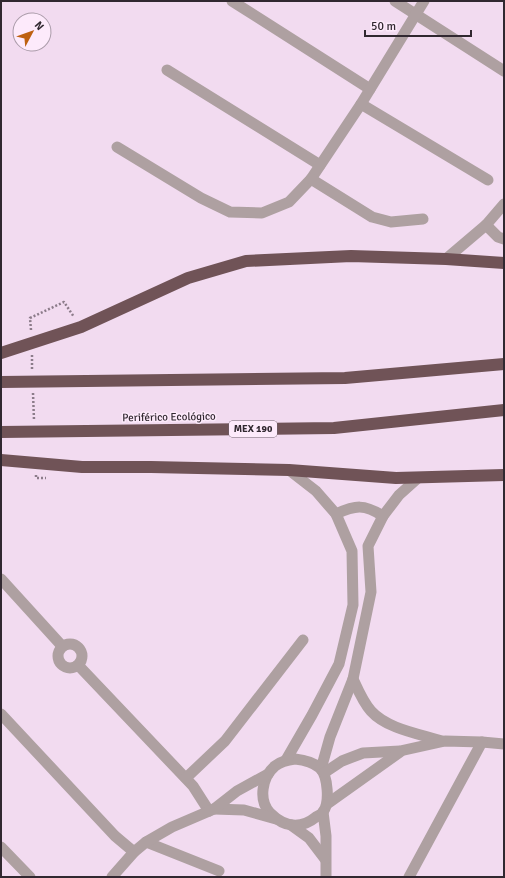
<svg xmlns="http://www.w3.org/2000/svg" width="505" height="878" viewBox="0 0 505 878" font-family="Signika,sans-serif">
	<style>
		.lines { fill: none; stroke-linecap: round; stroke-linejoin: round }
		.path { stroke: #8c7c8a; stroke-width: 2.5; stroke-dasharray: 2 2; stroke-linecap: butt }
		.street { stroke: #aea0a1; stroke-width: 11 }
		.highway { stroke: #705357; stroke-width: 12 }
		.labels { text-anchor: middle; dominant-baseline: central; stroke-width: 3; stroke-linejoin: round; paint-order: stroke }
		.shield { fill: #fdeafb; stroke: #6e626d; stroke-width: 1 }
		.shield-label { font-size: 10px; font-weight: bold; fill: #312830 }
		.street-label { font-size: 11px; fill: #312830; stroke: #fdeafb }
	</style>
	<rect width="100%" height="100%" fill="#f2dbf0"/>
	<g class="lines">
		<g class="path">
			<polyline points="31,330 30,318 64,302 74,317"/>
			<polyline points="32,355 32,370"/>
			<polyline points="33,393 34,420"/>
			<polyline points="36,475 36,478 46,478"/>
		</g>
		<g class="street">
			<polyline points="232,1 370,89"/>
			<polyline points="395,1 504,71"/>
			<polyline points="167,70 320,165"/>
			<polyline points="361,104 488,180"/>
			<polyline points="117,147 201,198 230,212 262,213 289,202 311,179 361,104 424,1"/>
			<polyline points="311,179 372,217 391,222 423,219"/>
			<polyline points="486,225 498,237 504,239"/>
			<polyline points="446,259 486,225 504,204"/>
			<path d="M336,514C356,505 364,504 383,516"/>
			<polyline points="1,579 62,646"/>
			<circle cx="70" cy="656" r="12"/>
			<polyline points="78,665 193,786 209,811"/>
			<path d="M353,679C358,690 363,702 371,711C387,729 420,734 442,741"/>
			<polyline points="1,714 115,836 134,852"/>
			<path d="M295,759C304,760 313,762 320,768C328,776 330,803 323,812C322,814 318,816 316,817C300,830 284,827 270,813C258,800 262,777 275,766C281,761 288,760 295,759Z"/>
			<polyline points="286,760 312,715 339,664 353,605 352,551 336,514 316,491 289,470"/>
			<polyline points="321,769 330,737 353,679 371,592 368,546 383,516 399,495 418,478"/>
			<polyline points="324,773 342,761 363,753 400,751 445,741 482,742 504,744"/>
			<polyline points="186,778 225,741 303,640"/>
			<polyline points="327,804 400,752"/>
			<polyline points="214,809 244,810 276,819"/>
			<polyline points="323,812 326,836 326,877"/>
			<polyline points="291,825 309,838 325,859"/>
			<polyline points="146,842 219,871"/>
			<polyline points="1,847 30,877"/>
			<polyline points="112,877 134,852 146,842 172,827 214,809 237,791 268,774"/>
			<polyline points="409,877 482,742"/>
		</g>
		<g class="highway">
			<polyline points="1,353 81,327 188,278 246,261 351,256 446,259 504,263"/>
			<polyline points="1,382 345,378 504,364"/>
			<polyline points="1,432 334,428 504,410"/>
			<polyline points="1,460 82,467 151,467 289,470 396,478 504,475"/>
		</g>
	</g>
	<g class="labels">
		<rect class="shield" x="229" y="421" width="48" height="16" rx="3"/>
		<g class="shield-label">
			<text x="253" y="429">MEX 190</text>
		</g>
		<g class="street-label">
			<text transform="translate(169 417) rotate(-1)">Periférico Ecológico</text>
		</g>
	</g>
	<rect width="505" height="878" fill="none" stroke="#312830" stroke-width="4"/>
	<g transform="translate(32 32) rotate(49)"><circle r="19" fill="#fdeafb" stroke="#ab9caa"/>
	<path d="M0-3L7 15L0 10L-7 15Z" fill="#be6111"/>
	<text y="-6" font-size="11" font-weight="bold" text-anchor="middle" fill="#312830">N</text>
	</g>
	<path d="M365 30v6h106v-6" fill="none" stroke="#312830" stroke-width="2"/>
	<text x="371" y="30" font-size="12" fill="#312830" stroke="#fdeafb" stroke-width="3" paint-order="stroke">50 m</text>
</svg>
